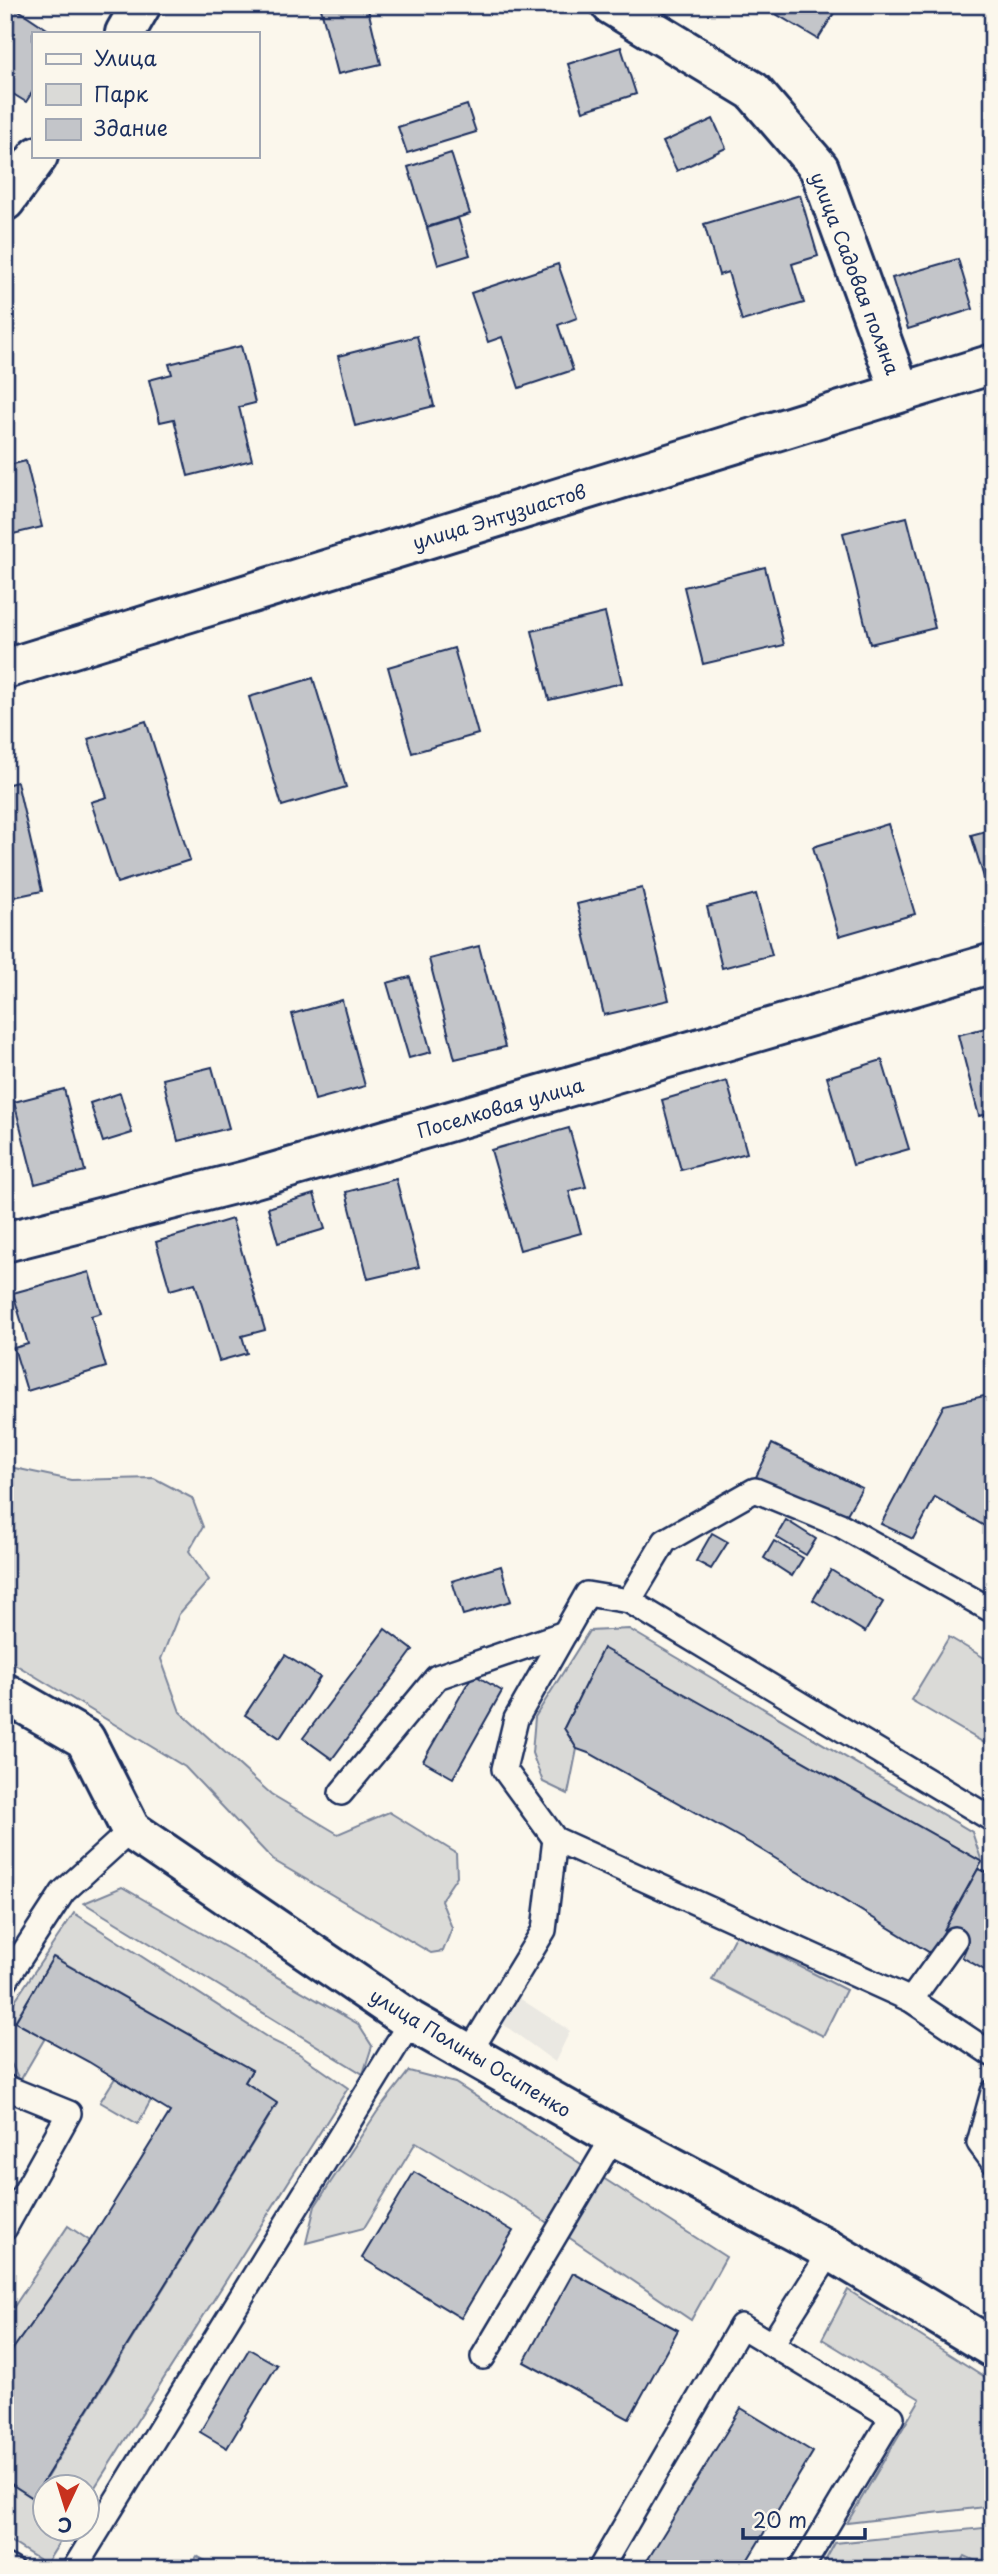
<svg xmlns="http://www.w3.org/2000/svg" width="998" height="2574" viewBox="0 0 998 2574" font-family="'Playpen Sans',sans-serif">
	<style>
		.built { fill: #eae8e2 }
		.green { fill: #dadad7; stroke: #7a849a; stroke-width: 2 }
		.building { fill: #c3c5c9; stroke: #1b2f5e; stroke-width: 2 }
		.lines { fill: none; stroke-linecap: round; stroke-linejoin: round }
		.lane-casing { stroke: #1b2f5e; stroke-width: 28 }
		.street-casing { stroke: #1b2f5e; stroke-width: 44 }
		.lane { stroke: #fbf7ec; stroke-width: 23 }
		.street { stroke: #fbf7ec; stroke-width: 38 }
		.labels { text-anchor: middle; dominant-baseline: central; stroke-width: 5; stroke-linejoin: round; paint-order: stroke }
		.street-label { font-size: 19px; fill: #1b2f5e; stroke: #fbf7ec }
	</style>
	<rect width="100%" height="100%" fill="#fbf7ec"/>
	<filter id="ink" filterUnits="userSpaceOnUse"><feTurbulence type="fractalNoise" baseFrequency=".0143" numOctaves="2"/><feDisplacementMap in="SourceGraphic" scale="14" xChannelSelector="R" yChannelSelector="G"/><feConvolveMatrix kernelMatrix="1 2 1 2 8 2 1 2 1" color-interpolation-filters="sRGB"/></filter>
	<g filter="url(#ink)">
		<polygon class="built" points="510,1992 570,2031 555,2062 496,2019"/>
		<g class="green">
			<polygon points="5,1466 71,1480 154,1478 192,1498 203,1527 189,1551 209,1580 179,1614 161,1659 180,1712 271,1794 338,1834 389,1812 456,1853 457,1876 441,1900 452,1928 443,1951 431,1953 273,1860 185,1767 5,1658"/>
			<polygon points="629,1629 972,1832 982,1862 603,1649 564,1728 577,1749 568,1794 543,1782 532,1753 535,1717 589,1631"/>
			<polygon points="949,1637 993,1663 993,1748 911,1700"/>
			<polygon points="122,1887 358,2024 372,2046 363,2074 84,1903"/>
			<polygon points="74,1913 273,2041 298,2053 348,2088 88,2498 88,2486 46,2486 46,2528 68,2529 46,2564 5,2538 5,2480 34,2498 277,2104 245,2082 252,2070 54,1957 15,2021 45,2038 20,2081 5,2052 5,2015"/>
			<polygon points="736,1934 846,1990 823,2036 712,1980"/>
			<polygon points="409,2071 455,2083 726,2257 691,2320 515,2201 416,2142 364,2228 306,2243 315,2206 377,2112"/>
			<polygon points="115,2078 151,2100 138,2124 100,2102"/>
			<polygon points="68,2226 90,2241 13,2349 5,2345 5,2320"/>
			<polygon points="848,2290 993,2382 993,2506 847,2523 920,2399 822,2339"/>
			<polygon points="993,2527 993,2550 984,2565 965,2556 957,2569 834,2569 824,2563 835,2543"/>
			<polygon points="197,2556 219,2569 189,2569"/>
		</g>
		<g class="building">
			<polygon points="5,5 11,5 53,33 33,33 33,91 26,102 5,89"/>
			<polygon points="320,5 367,5 381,64 338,74"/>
			<polygon points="774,5 839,5 818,39 771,11"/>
			<polygon points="621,47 636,94 583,111 568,64"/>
			<polygon points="467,105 476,132 407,153 398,127"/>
			<polygon points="713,119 726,148 677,171 663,142"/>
			<polygon points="451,153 470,214 427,227 408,167"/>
			<polygon points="800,195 818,256 792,264 804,303 742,321 728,272 719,275 704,224"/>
			<polygon points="458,218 470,255 438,265 427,228"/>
			<polygon points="958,259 973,309 908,329 892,278"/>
			<polygon points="558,264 577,318 558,325 573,370 519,388 502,337 488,342 471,293"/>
			<polygon points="417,336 434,406 355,426 338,356"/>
			<polygon points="241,346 255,403 239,407 252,460 188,476 174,419 160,422 149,380 172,374 169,364"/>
			<polygon points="26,461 42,527 5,536 5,466"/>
			<polygon points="907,517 935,628 870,644 843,533"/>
			<polygon points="765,567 784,645 703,664 684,587"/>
			<polygon points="605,613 622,683 549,700 532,631"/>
			<polygon points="454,648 478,734 412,753 388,667"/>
			<polygon points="313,678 346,787 282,806 249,697"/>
			<polygon points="146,721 190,860 117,883 91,802 107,797 88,739"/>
			<polygon points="17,782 42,891 5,899 5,785"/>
			<polygon points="888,824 915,914 839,936 813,847"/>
			<polygon points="993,829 993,907 971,835"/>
			<polygon points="642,888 669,1000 604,1015 577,904"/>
			<polygon points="756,894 772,955 722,968 707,907"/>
			<polygon points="479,946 505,1047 455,1059 429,959"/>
			<polygon points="410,977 431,1052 409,1058 387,983"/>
			<polygon points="342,1000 365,1086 315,1100 292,1014"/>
			<polygon points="993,1026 993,1113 979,1116 958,1035"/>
			<polygon points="882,1060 909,1149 853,1165 827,1077"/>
			<polygon points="212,1067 229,1128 178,1141 163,1079"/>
			<polygon points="727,1081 747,1153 681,1170 662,1100"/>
			<polygon points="64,1089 85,1171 35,1184 14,1102"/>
			<polygon points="120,1093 132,1133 103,1142 90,1103"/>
			<polygon points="569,1128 586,1187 569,1191 581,1233 520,1250 491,1150"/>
			<polygon points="396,1179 419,1267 368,1279 346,1192"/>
			<polygon points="314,1194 325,1229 278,1243 268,1208"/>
			<polygon points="232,1219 265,1330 242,1336 247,1353 219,1361 195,1283 170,1290 156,1242"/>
			<polygon points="89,1272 101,1313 91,1316 106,1367 27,1391 14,1348 28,1344 13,1293"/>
			<polygon points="993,1394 993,1531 935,1497 913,1539 881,1524 944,1405"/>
			<polygon points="772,1444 862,1488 843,1521 755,1479"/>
			<polygon points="786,1520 816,1539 806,1555 776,1537"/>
			<polygon points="712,1533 728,1542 711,1569 696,1561"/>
			<polygon points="774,1541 803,1558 792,1576 764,1558"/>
			<polygon points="501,1566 511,1601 463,1615 452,1581"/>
			<polygon points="831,1570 883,1602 865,1632 813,1600"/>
			<polygon points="385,1629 413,1650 332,1759 303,1738"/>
			<polygon points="603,1648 982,1862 932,1954 755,1846 591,1754 577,1749 564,1728"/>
			<polygon points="285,1655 320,1677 280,1738 245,1715"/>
			<polygon points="473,1674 502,1691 453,1778 423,1761"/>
			<polygon points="978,1869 993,1875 993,1989 986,1971 962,1957 967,1946 944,1930"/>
			<polygon points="53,1957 252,2070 245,2082 277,2103 33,2498 5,2480 5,2365 13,2349 90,2241 170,2112 89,2062 15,2022"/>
			<polygon points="414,2172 513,2231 461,2318 362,2258"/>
			<polygon points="573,2273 678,2330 629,2419 524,2362"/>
			<polygon points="249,2349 277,2365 227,2448 200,2432"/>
			<polygon points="741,2408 813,2452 742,2569 642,2569"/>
		</g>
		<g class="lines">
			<defs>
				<g id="lane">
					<polyline points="629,1601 665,1541 755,1490 840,1525 993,1611"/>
					<polyline points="341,1793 437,1677 565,1633"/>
					<polyline points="993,1820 629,1601 587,1594 516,1719 504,1769 555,1839 911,2000 993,2055"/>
					<polyline points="5,1981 63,1892 131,1830"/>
					<polyline points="911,2000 955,1939"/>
					<polyline points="469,2053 544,1930 555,1839"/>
					<polyline points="5,2087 69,2113 5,2228"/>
					<polyline points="993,2092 979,2143 993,2162"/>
					<polyline points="772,2344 831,2251"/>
					<polyline points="483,2357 614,2136"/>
					<polyline points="5,2566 11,2569"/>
					<polyline points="74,2569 411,2021"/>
					<polyline points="600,2569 741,2326 892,2417 801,2569"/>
				</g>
				<g id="street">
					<polyline points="611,5 753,91 819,168 900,391"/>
					<polyline points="125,33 141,5"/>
					<polyline points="5,201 38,156"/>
					<polyline points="5,669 993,364"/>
					<polyline points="5,1242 245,1181 993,963"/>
					<polyline points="5,1693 85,1739 131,1830 411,2021 614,2136 831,2251 993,2348"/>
				</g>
			</defs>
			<use href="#lane" class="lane-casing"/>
			<use href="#street" class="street-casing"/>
			<use href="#lane" class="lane"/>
			<use href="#street" class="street"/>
		</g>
	</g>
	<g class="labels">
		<g class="street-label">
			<text transform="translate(856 273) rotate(69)">улица Садовая поляна</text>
			<text transform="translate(499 516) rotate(-17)">улица Энтузиастов</text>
			<text transform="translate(500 1107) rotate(-16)">Поселковая улица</text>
			<text transform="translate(471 2052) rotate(31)">улица Полины Осипенко</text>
		</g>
	</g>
	<rect width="998" height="2574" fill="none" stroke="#fbf7ec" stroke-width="28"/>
	<rect x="14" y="14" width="970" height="2546" fill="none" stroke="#1b2f5e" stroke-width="2.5" filter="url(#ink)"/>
	<rect x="32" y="32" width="228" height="126" fill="#fbf7ec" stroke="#a1a7b3" stroke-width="2"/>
	<rect x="46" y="54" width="35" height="10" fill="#fbf7ec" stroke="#a1a7b3" stroke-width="2"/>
	<text x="94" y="66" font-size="21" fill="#1b2f5e">Улица</text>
	<rect x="46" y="84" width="35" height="21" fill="#dadad7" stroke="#a1a7b3" stroke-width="2"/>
	<text x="94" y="102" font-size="21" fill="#1b2f5e">Парк</text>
	<rect x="46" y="119" width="35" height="21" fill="#c3c5c9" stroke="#a1a7b3" stroke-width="2"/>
	<text x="94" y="136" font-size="21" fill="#1b2f5e">Здание</text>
	<g transform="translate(66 2508) rotate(184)"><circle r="33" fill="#fbf7ec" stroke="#a1a7b3" stroke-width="2"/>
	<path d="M0-5L12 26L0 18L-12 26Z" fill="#c8321e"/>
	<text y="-10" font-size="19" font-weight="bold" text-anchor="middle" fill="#1b2f5e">С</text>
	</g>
	<path d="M743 2528v10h122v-10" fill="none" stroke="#1b2f5e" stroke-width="3.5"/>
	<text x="753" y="2528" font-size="21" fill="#1b2f5e" stroke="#fbf7ec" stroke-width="5" paint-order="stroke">20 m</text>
</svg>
